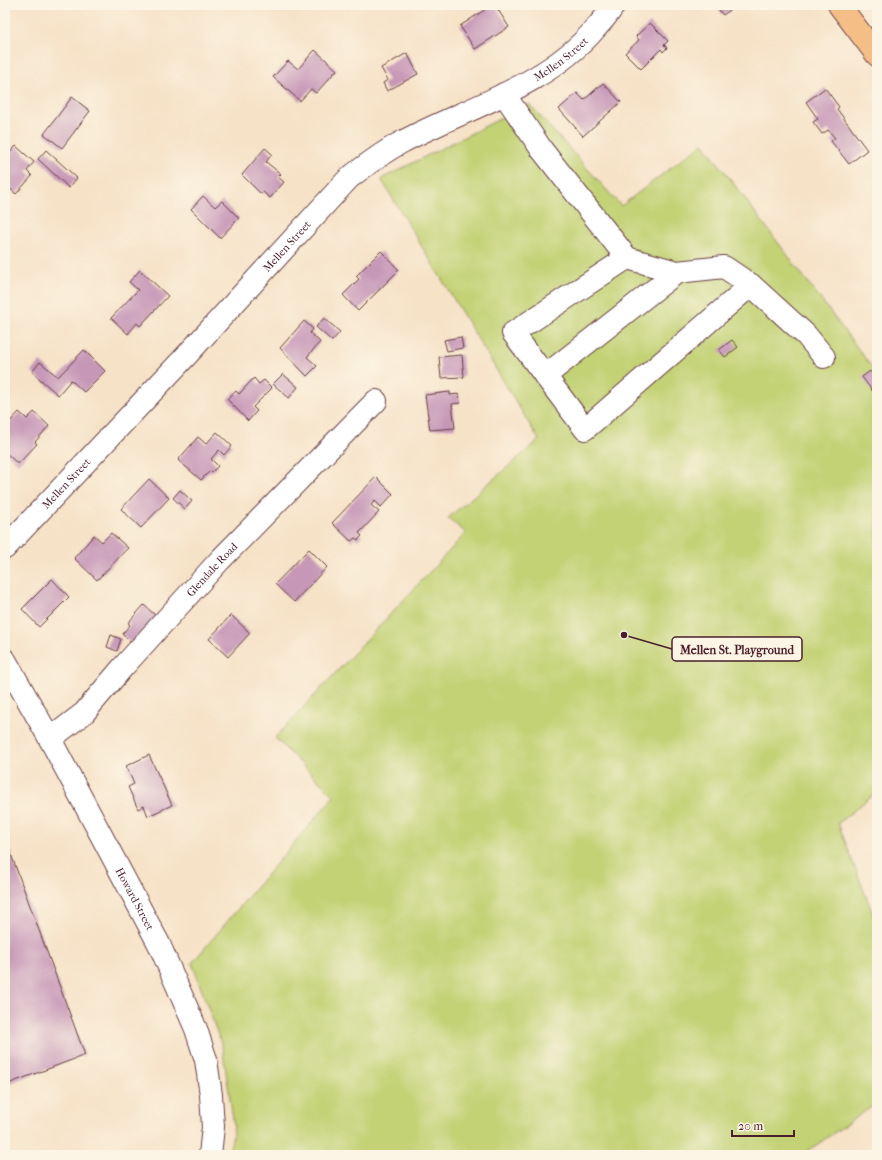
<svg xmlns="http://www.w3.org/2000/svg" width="882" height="1160" viewBox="0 0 882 1160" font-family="'IM FELL French Canon',serif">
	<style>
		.green { fill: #c2d274; stroke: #867850 }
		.building { fill: #c697b7 }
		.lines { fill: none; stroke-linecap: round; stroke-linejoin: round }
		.minor-casing { stroke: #643c42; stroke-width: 24 }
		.major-casing { stroke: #643c42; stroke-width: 24 }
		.minor { stroke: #fff; stroke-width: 22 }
		.major { stroke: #f6be87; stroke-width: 22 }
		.labels { text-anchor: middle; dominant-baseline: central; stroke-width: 3.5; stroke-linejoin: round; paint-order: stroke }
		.street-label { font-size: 11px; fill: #4a1f2b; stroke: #fcf5e5 }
		.leader { fill: none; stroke: #4a1f2b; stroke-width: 1.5 }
		.callout-dot { fill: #4a1f2b; stroke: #fcf5e5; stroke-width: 1.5 }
		.callout { fill: #fcf5e5; stroke: #4a1f2b; stroke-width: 1.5 }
		.callout-label { font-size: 12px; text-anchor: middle; font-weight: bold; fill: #4a1f2b }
	</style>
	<rect width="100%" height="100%" fill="#fcf5e5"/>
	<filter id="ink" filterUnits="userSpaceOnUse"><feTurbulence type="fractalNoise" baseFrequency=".025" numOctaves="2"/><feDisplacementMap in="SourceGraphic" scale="8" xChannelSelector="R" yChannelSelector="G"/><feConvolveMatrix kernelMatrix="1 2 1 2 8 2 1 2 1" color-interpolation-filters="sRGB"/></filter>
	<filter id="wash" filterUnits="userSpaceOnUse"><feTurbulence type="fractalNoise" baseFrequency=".012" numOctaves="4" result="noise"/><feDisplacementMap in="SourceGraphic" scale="16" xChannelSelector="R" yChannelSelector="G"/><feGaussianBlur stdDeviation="0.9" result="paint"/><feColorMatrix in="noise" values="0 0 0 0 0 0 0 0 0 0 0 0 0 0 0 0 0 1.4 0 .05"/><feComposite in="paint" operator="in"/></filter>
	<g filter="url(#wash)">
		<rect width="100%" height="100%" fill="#f6e2c7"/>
		<polygon class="green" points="529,104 621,206 703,143 877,374 877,792 838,823 877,925 877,1103 802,1155 229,1155 234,1126 222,1046 192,963 334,796 275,738 466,533 448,518 539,440 381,179"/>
		<g id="blocks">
			<g class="building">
				<polygon points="492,5 495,5 509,27 475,49 460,26"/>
				<polygon points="715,5 737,5 723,15"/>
				<polygon points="650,23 668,41 664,45 667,48 663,52 661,49 641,69 625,53 639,40 636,36"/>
				<polygon points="315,50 337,70 316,93 311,89 300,101 273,77 288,61 298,69"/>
				<polygon points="407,53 418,74 387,91 383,83 388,80 381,68"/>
				<polygon points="603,83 621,102 583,136 559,109 577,93 584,100"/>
				<polygon points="825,88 839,107 837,109 867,150 849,164 831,141 835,138 828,130 822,134 813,122 818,119 806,102"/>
				<polygon points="72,97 90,111 62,148 44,134"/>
				<polygon points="16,146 34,162 27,171 32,176 16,194 5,184 5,158"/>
				<polygon points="265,148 272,154 266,162 281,174 278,177 284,182 270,198 263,192 261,194 242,175"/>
				<polygon points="46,150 77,178 69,188 38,159"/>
				<polygon points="203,196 215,207 222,201 239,218 220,238 191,209"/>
				<polygon points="381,251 399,270 358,311 343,295 359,279 356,276"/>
				<polygon points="140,270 168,296 140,326 137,323 128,334 111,318 138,290 129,282"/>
				<polygon points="324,318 340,332 332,341 316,327"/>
				<polygon points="304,321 313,329 310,333 320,342 307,357 317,366 307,376 280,348"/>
				<polygon points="461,337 463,348 447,351 444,340"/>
				<polygon points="732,340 738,347 725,357 719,350"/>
				<polygon points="84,350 105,371 84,392 71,380 58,395 32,372 40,362 58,377"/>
				<polygon points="462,355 464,377 441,378 439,357"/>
				<polygon points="870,371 877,380 877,391 874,393 862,377"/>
				<polygon points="283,374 298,387 289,398 273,384"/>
				<polygon points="254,378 259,384 264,380 272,388 253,407 257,411 248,421 227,399 236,391 239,394"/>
				<polygon points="450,392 450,395 459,394 460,403 452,404 455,428 430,430 425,395"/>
				<polygon points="19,412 27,419 34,412 49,426 35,442 37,444 18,464 5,452 5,427"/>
				<polygon points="217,432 232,446 224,455 219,450 211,459 218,466 212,472 210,471 201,480 178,460 198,437 206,444"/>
				<polygon points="376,477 393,494 381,507 375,501 371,505 379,512 359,533 362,536 358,540 355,538 351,541 332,523"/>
				<polygon points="149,479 169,498 141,528 121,509"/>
				<polygon points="180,490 192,501 185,509 173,498"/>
				<polygon points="111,533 128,548 97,580 74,558 94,535 102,542"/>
				<polygon points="309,549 327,567 294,602 275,584"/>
				<polygon points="52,579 69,597 39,627 22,609"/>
				<polygon points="144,605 157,617 132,644 122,634 130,625 128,623"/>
				<polygon points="231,615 250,633 228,657 209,639"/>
				<polygon points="111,635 121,639 117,651 107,647"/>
				<polygon points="149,755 172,805 148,816 144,806 138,809 128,787 134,784 126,766"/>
				<polygon points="5,838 85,1055 5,1085"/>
			</g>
		</g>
	</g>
	<g filter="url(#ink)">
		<use href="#blocks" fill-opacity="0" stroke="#643c42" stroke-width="1"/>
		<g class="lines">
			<defs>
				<g id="minor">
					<polyline points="504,94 542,150 627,258 677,272 724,267 751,285 806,335 824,357"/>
					<polyline points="627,258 513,333 585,429 751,285"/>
					<polyline points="545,376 677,272"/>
					<path id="s1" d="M5,548L185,357L349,178C366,165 383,152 402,142C468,107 545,87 595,29C602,21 609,14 614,5"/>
					<path id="s2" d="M5,660L50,739L159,944L196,1029L206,1060L211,1095L213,1127L210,1155"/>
					<path id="s3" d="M50,739L84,713L123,667L220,560L376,401"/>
				</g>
				<polyline id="major" points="839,5 877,55"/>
			</defs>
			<use href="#minor" class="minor-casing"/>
			<use href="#major" class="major-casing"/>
			<use href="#minor" class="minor"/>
			<use href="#major" class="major"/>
		</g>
	</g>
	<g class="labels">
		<g class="street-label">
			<text stroke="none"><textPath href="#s1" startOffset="749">Mellen Street</textPath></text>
			<text stroke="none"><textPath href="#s1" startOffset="413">Mellen Street</textPath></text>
			<text stroke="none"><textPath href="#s1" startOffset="89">Mellen Street</textPath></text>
			<text stroke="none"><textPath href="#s3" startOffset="235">Glendale Road</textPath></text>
			<text stroke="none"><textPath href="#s2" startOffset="272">Howard Street</textPath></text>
		</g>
	</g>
	<path class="leader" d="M624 635L672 649"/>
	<circle class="callout-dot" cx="624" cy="635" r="4"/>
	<rect class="callout" x="672" y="637" width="130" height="24" rx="4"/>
	<g class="callout-label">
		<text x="737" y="654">Mellen St. Playground</text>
	</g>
	<rect width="882" height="1160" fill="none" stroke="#fcf5e5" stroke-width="20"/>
	<path d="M732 1130v6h62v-6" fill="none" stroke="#4a1f2b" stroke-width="2"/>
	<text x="738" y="1130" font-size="12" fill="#4a1f2b" stroke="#fcf5e5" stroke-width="3" paint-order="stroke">20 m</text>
</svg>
